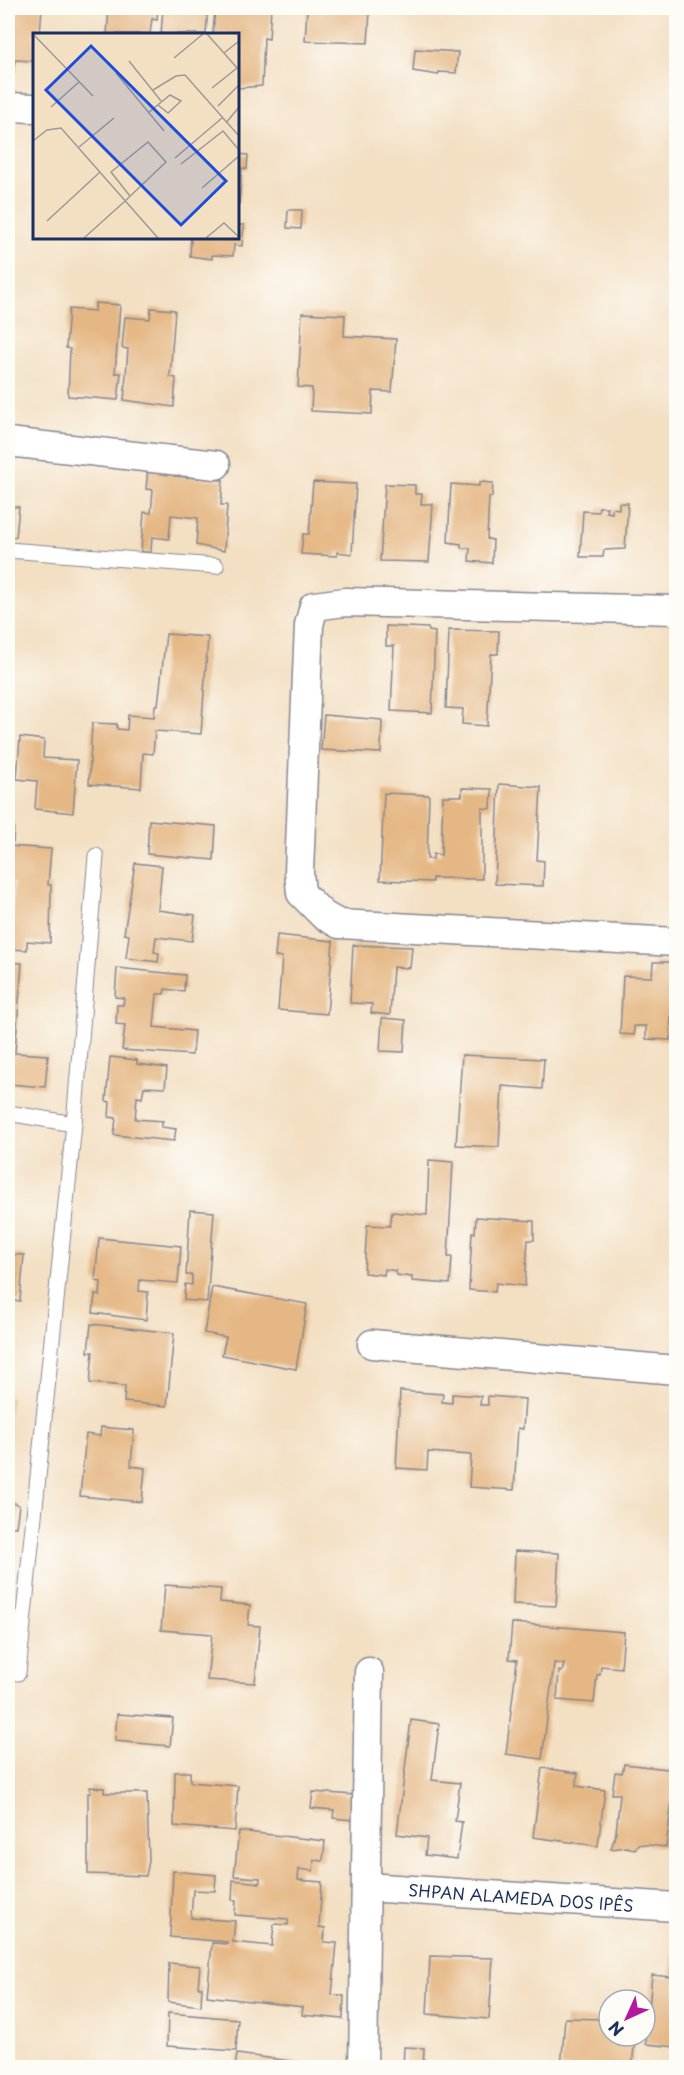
<svg xmlns="http://www.w3.org/2000/svg" width="684" height="2075" viewBox="0 0 684 2075" font-family="'Playpen Sans',sans-serif">
	<style>
		.building { fill: #e5b784 }
		.lines { fill: none; stroke-linecap: round; stroke-linejoin: round }
		.lane-casing { stroke: #878790; stroke-width: 17 }
		.street-casing { stroke: #878790; stroke-width: 31 }
		.lane { stroke: #fff; stroke-width: 15 }
		.street { stroke: #fff; stroke-width: 28 }
		.labels { text-anchor: middle; dominant-baseline: central; stroke-width: 4.5; stroke-linejoin: round; paint-order: stroke }
		.street-label { font-size: 16px; fill: #1b2f5e; stroke: #fdfcf7 }
		.inset-road { fill: none; stroke: #9d999a; stroke-width: 1.5 }
		.view { fill: #1d4ed8; fill-opacity: 0.15; stroke: #1d4ed8; stroke-width: 3 }
		.inset-edge { fill: none; stroke: #1b2f5e; stroke-width: 3 }
	</style>
	<rect width="100%" height="100%" fill="#fdfcf7"/>
	<filter id="ink" filterUnits="userSpaceOnUse"><feTurbulence type="fractalNoise" baseFrequency=".0167" numOctaves="2"/><feDisplacementMap in="SourceGraphic" scale="12" xChannelSelector="R" yChannelSelector="G"/><feConvolveMatrix kernelMatrix="1 2 1 2 8 2 1 2 1" color-interpolation-filters="sRGB"/></filter>
	<filter id="wash" filterUnits="userSpaceOnUse"><feTurbulence type="fractalNoise" baseFrequency=".008" numOctaves="4" result="noise"/><feDisplacementMap in="SourceGraphic" scale="24" xChannelSelector="R" yChannelSelector="G"/><feGaussianBlur stdDeviation="1.35" result="paint"/><feColorMatrix in="noise" values="0 0 0 0 0 0 0 0 0 0 0 0 0 0 0 0 0 1.4 0 .05"/><feComposite in="paint" operator="in"/></filter>
	<g filter="url(#wash)">
		<rect width="100%" height="100%" fill="#f3dfc2"/>
		<g id="blocks">
			<g class="building">
				<polygon points="8,8 42,8 40,34 34,34 34,61 15,60 13,78 8,77"/>
				<polygon points="109,8 158,8 157,20 152,19 150,34 107,34"/>
				<polygon points="163,8 208,8 206,34 161,34"/>
				<polygon points="215,8 271,8 269,39 264,38 262,86 237,88 237,34 213,34"/>
				<polygon points="307,9 370,11 368,43 305,41"/>
				<polygon points="415,49 458,52 456,73 439,72 438,75 413,71"/>
				<polygon points="237,154 248,155 247,169 242,168 239,205"/>
				<polygon points="288,210 302,210 301,229 287,228"/>
				<polygon points="237,225 244,225 242,246 234,245 233,256 212,255 212,259 190,256 191,237 237,237"/>
				<polygon points="95,303 120,305 115,373 121,373 118,400 68,396 70,349 66,348 69,309 95,311"/>
				<polygon points="151,308 175,310 170,377 176,378 174,407 124,400 128,349 122,348 125,317 150,319"/>
				<polygon points="302,313 345,315 344,336 396,339 392,392 373,391 372,414 311,411 312,388 298,387"/>
				<polygon points="148,468 175,470 174,476 223,480 221,505 227,505 224,551 196,545 198,518 171,515 169,539 152,537 151,552 141,552 144,512 151,513 153,490 146,489"/>
				<polygon points="313,482 356,484 352,554 337,552 337,556 301,554 303,534 309,534"/>
				<polygon points="479,482 493,483 492,497 489,497 487,539 493,540 492,563 469,561 470,548 461,548 461,544 448,542 451,484 479,486"/>
				<polygon points="385,484 415,485 415,494 422,494 421,504 433,504 429,562 380,561"/>
				<polygon points="619,503 628,503 625,549 604,550 603,557 580,557 583,511 598,512 599,507 607,507 606,512 612,513 612,508 619,509"/>
				<polygon points="8,506 19,507 16,537 8,536"/>
				<polygon points="386,626 428,628 429,631 435,632 432,713 391,711 394,646 386,646"/>
				<polygon points="449,630 499,631 498,654 491,654 487,726 462,724 463,709 446,708"/>
				<polygon points="166,634 208,637 201,734 155,731 153,754 143,753 141,788 89,784 92,723 117,724 117,729 127,730 128,715 154,717 155,705 158,705"/>
				<polygon points="324,715 382,720 381,753 321,750"/>
				<polygon points="20,737 44,740 43,758 77,760 73,813 35,809 37,781 17,779"/>
				<polygon points="499,784 541,787 537,860 544,861 543,886 495,884"/>
				<polygon points="462,788 492,789 491,809 482,808 482,879 432,878 432,882 380,880 384,793 429,795 427,859 433,859 433,854 441,855 443,796 462,796"/>
				<polygon points="149,820 216,826 214,860 147,854"/>
				<polygon points="8,824 14,825 13,842 8,841"/>
				<polygon points="8,846 51,849 48,885 51,885 50,943 27,941 27,950 8,949 8,913 12,913 14,883 8,883"/>
				<polygon points="135,863 162,866 158,910 195,915 192,941 156,937 154,952 159,953 158,962 126,958 129,935 124,934"/>
				<polygon points="277,935 333,941 327,1014 278,1010 282,957 275,957"/>
				<polygon points="353,945 412,947 410,968 393,967 390,1015 371,1013 372,1004 350,1003"/>
				<polygon points="8,962 22,963 15,1053 48,1055 45,1087 8,1084"/>
				<polygon points="653,962 676,962 676,986 672,986 670,1040 646,1039 646,1026 634,1026 634,1035 620,1034 623,976 652,977"/>
				<polygon points="117,968 185,975 184,991 165,989 164,994 157,994 154,1027 194,1031 192,1055 122,1050 125,1025 116,1024 117,1005 123,1005 124,998 115,997"/>
				<polygon points="382,1018 406,1020 404,1052 380,1051"/>
				<polygon points="462,1055 544,1059 542,1089 502,1086 499,1147 456,1145"/>
				<polygon points="110,1057 137,1060 137,1064 167,1068 165,1088 144,1087 142,1098 137,1097 135,1119 163,1121 161,1127 176,1129 174,1141 114,1135 116,1118 109,1117 110,1102 106,1101"/>
				<polygon points="429,1160 453,1162 448,1257 452,1257 450,1284 412,1281 412,1277 396,1275 396,1271 385,1269 384,1275 364,1273 367,1225 390,1226 392,1212 427,1215"/>
				<polygon points="190,1210 214,1212 207,1302 184,1300 185,1284 192,1285 192,1275 186,1275"/>
				<polygon points="476,1217 534,1221 534,1240 528,1240 525,1286 496,1283 495,1292 469,1290 472,1232 475,1233"/>
				<polygon points="99,1238 181,1246 178,1283 140,1280 139,1291 148,1292 146,1320 93,1313 95,1295 100,1296 101,1282 95,1281"/>
				<polygon points="8,1254 24,1255 20,1301 8,1301"/>
				<polygon points="212,1287 307,1304 296,1369 222,1355 226,1337 204,1333"/>
				<polygon points="91,1324 174,1333 167,1406 124,1402 125,1386 90,1383 93,1352 88,1352"/>
				<polygon points="400,1391 443,1394 442,1402 452,1403 452,1394 481,1396 480,1405 488,1405 488,1396 525,1399 523,1429 518,1428 514,1490 469,1487 471,1455 428,1452 427,1470 396,1468"/>
				<polygon points="8,1397 11,1397 10,1412 8,1412"/>
				<polygon points="101,1427 134,1430 131,1466 145,1468 142,1502 80,1496 86,1434 100,1436"/>
				<polygon points="8,1501 19,1505 16,1527 8,1527"/>
				<polygon points="515,1551 559,1553 556,1606 513,1604"/>
				<polygon points="165,1585 221,1589 220,1602 250,1605 248,1625 260,1626 255,1683 207,1680 212,1634 161,1630"/>
				<polygon points="512,1623 624,1632 621,1668 601,1666 600,1675 597,1675 594,1703 557,1700 559,1671 562,1672 564,1664 554,1663 542,1759 506,1754 517,1660 509,1659"/>
				<polygon points="117,1714 173,1718 170,1746 115,1741"/>
				<polygon points="411,1720 439,1724 432,1780 460,1783 455,1821 462,1822 457,1859 425,1855 427,1838 397,1834"/>
				<polygon points="624,1764 676,1770 666,1847 638,1844 635,1849 626,1847 611,1849 616,1832 620,1794 612,1794 615,1772 622,1773"/>
				<polygon points="542,1768 578,1773 576,1786 605,1790 598,1846 533,1837"/>
				<polygon points="175,1772 190,1772 190,1782 238,1786 235,1831 174,1826"/>
				<polygon points="90,1787 104,1788 104,1793 147,1793 149,1861 146,1876 88,1874 88,1793 91,1793"/>
				<polygon points="313,1792 354,1795 353,1820 333,1818 334,1810 311,1808"/>
				<polygon points="239,1831 325,1841 323,1861 314,1860 313,1871 299,1869 298,1880 322,1882 319,1927 325,1928 324,1942 337,1943 332,1995 344,1996 343,2019 302,2015 303,2007 207,1996 212,1943 227,1944 227,1942 170,1937 173,1871 216,1875 215,1891 193,1890 191,1918 235,1921 233,1942 272,1946 274,1924 288,1925 288,1919 235,1915 236,1900 232,1900 233,1880 260,1883 260,1878 234,1876"/>
				<polygon points="673,1955 676,1956 676,2041 675,2047 646,2044 652,1975 671,1977"/>
				<polygon points="430,1956 493,1958 489,2019 427,2014"/>
				<polygon points="169,1963 200,1966 198,1987 202,1987 201,2006 168,2002"/>
				<polygon points="604,2007 609,2007 609,2036 635,2036 632,2068 561,2068 565,2018 602,2019"/>
				<polygon points="168,2013 238,2019 236,2051 167,2046"/>
				<polygon points="404,2047 424,2048 423,2068 403,2068"/>
				<polygon points="237,2054 320,2065 320,2068 235,2068"/>
			</g>
		</g>
	</g>
	<g filter="url(#ink)">
		<use href="#blocks" fill-opacity="0" stroke="#878790" stroke-width="1.5"/>
		<g class="lines">
			<defs>
				<g id="lane">
					<polyline points="8,550 216,566"/>
					<polyline points="8,1113 74,1124"/>
					<polyline points="18,1673 74,1124 96,856"/>
				</g>
				<g id="street">
					<polyline points="8,107 34,108"/>
					<polyline points="8,442 216,465"/>
					<polyline points="676,610 345,602 314,606 309,625 299,872 301,893 323,915 339,924 676,942"/>
					<polyline points="372,1344 676,1370"/>
					<polyline points="366,1887 676,1907"/>
					<polyline points="363,2068 369,1672"/>
				</g>
			</defs>
			<use href="#lane" class="lane-casing"/>
			<use href="#street" class="street-casing"/>
			<use href="#lane" class="lane"/>
			<use href="#street" class="street"/>
		</g>
	</g>
	<g class="labels">
		<g class="street-label">
			<text transform="translate(521 1897) rotate(4)">SHPAN ALAMEDA DOS IPÊS</text>
		</g>
	</g>
	<g transform="translate(33 33)">
		<rect width="206" height="206" fill="#f3dfc2"/>
		<path class="inset-road" d="M0,1L60,63M174,1L206,37M191,20L206,8M141,25L170,1M96,28L128,68M83,40L131,98M179,55L204,35M120,57L143,43L152,42L206,103M185,73L206,52M18,74L46,49M115,80L137,62L148,68L135,80L125,72M193,90L206,74M0,108L14,97L28,95L125,205M46,114L81,85M142,125L189,85M148,131L190,98L206,117M169,155L206,123M14,188L67,139M51,205L91,169L133,129L115,109L78,139L97,163M173,205L191,190L206,204"/>
		<path class="view" d="M58,13L193,148L148,192L13,57Z"/>
		<rect width="206" height="206" class="inset-edge"/>
	</g>
	<rect width="684" height="2075" fill="none" stroke="#fdfcf7" stroke-width="30"/>
	<g transform="translate(627 2018) rotate(225)"><circle r="28" fill="#fdfcf7" stroke="#a3aaba" stroke-width="1.5"/>
	<path d="M0-4.5L10 22L0 15L-10 22Z" fill="#b5179e"/>
	<text y="-9" font-size="16" font-weight="bold" text-anchor="middle" fill="#1b2f5e">N</text>
	</g>
</svg>
